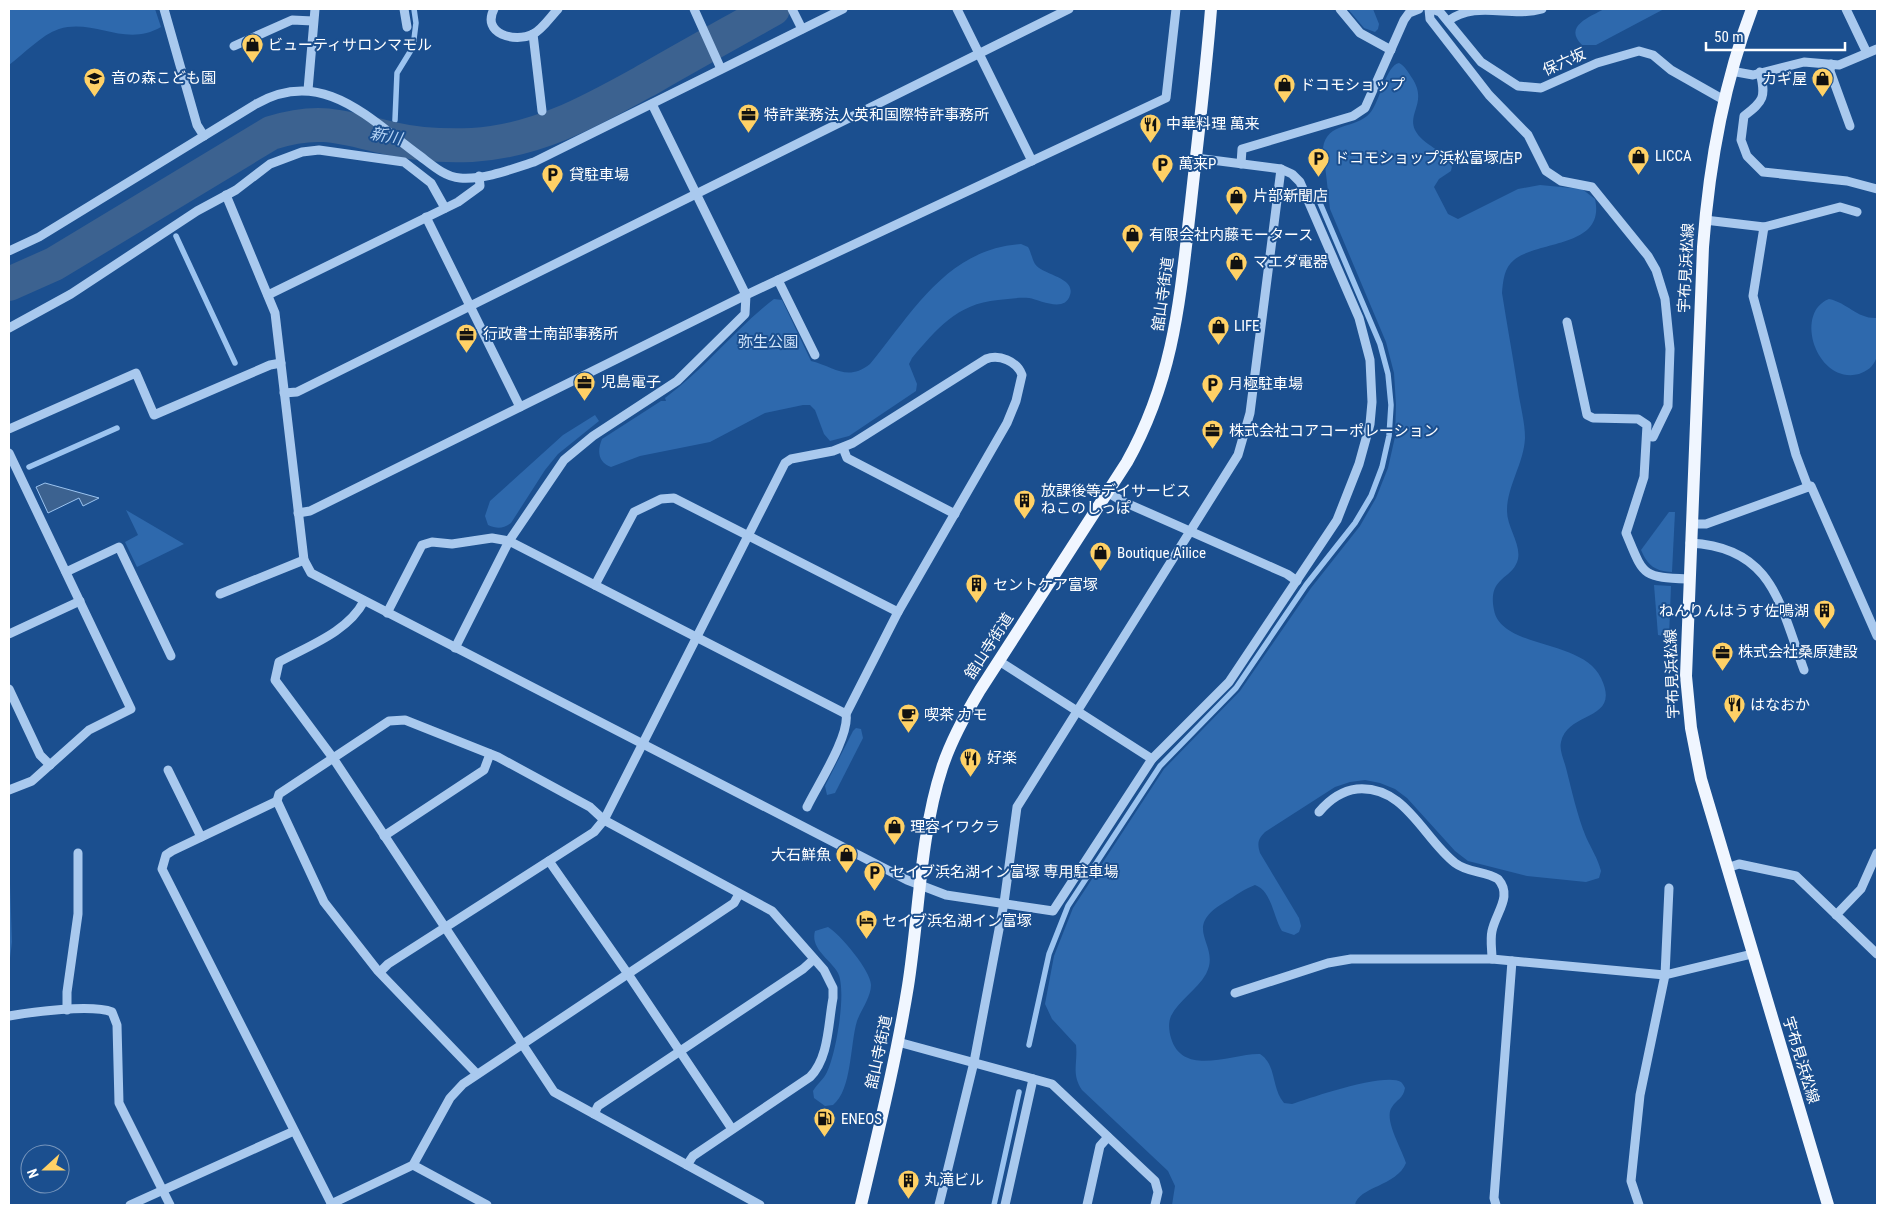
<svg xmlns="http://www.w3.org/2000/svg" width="1886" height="1214" viewBox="0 0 1886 1214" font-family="'Roboto Condensed','Noto Sans JP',sans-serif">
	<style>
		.green { fill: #2e69ad }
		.water { fill: #3c6290; stroke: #9cc4f0 }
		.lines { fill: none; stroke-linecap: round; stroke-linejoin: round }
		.stream { stroke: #9cc4f0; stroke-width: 5.5 }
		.river { stroke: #3c6290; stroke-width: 34 }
		.minor { stroke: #a9c9ee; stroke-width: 9 }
		.major { stroke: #f0f6ff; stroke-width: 12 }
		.labels { text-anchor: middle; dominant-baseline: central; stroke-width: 4; stroke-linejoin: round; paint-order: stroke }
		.poi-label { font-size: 15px; fill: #fff; stroke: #1b4f8f; text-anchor: start }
		.street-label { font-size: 15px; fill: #fff; stroke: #1b4f8f }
		.park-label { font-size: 15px; fill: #cfe3fa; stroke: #1b4f8f }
		.water-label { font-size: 16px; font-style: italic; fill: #b5d3f5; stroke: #1b4f8f }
	</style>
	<rect width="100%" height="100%" fill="#1b4f8f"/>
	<g class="green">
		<path d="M9,9H155L161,27C125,48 94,18 59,29C41,35 24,54 9,65Z"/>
		<polygon points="1348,9 1373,9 1379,24 1378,29 1375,32 1364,28"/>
		<path d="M1604,9H1664L1596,45H1582C1563,26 1590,17 1604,9Z"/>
		<path d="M1399,63C1405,66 1408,72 1412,78C1428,102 1407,113 1415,130C1423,146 1444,149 1452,166L1451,171L1439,179L1434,187L1448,214L1458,219L1518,189L1540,185L1582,189L1595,199C1606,248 1538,240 1514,260C1504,268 1503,281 1502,293C1507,325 1513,357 1518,390C1520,405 1525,422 1525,438C1524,463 1507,486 1507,511C1507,527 1521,544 1518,559C1513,580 1487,576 1494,610C1501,649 1583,639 1601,678C1622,722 1568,710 1561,742C1559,750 1564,760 1566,768C1572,791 1577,815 1586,837C1591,848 1598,859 1601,871L1599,878L1586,882L1527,876L1468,861L1455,851L1407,798L1395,789L1380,783L1365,780L1350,782L1335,787L1265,832C1258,839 1257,843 1260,853L1299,918L1301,926L1299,932L1294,935L1282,931C1273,917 1272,891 1255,885C1244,889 1235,896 1225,902C1179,929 1222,944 1206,974C1197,990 1179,1000 1171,1016C1168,1023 1169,1031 1171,1038C1183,1078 1233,1053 1260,1054C1277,1065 1271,1088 1284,1103L1292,1104C1310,1098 1385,1072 1401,1082C1403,1084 1404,1086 1405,1088C1403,1099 1397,1099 1392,1107C1383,1119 1402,1149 1406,1163C1397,1186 1358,1187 1355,1205H1172L1175,1186L1168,1171L1082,1090C1071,1074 1078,1063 1076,1045L1052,1019L1045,1004L1054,956L1073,908L1164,769L1240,691L1311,588L1360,526L1376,498L1388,468L1395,437L1396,405L1394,373L1386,342L1330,209L1323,148C1327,121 1355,130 1370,113C1380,102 1386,65 1399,63Z"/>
		<path d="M1021,244L1028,247C1031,252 1032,259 1035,264C1042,275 1076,277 1070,295C1065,313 1040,300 1029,298C1019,297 1008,299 998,300C956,304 937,329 912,358L909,364L917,384L916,391L849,436L830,441L824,434L815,410L810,405H803L765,413L710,442L640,456L611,467C598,462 597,451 602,439L661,401H666L665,398C705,369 735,329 774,299L782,300L811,361C835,367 847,382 870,364C913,312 947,249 1021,244Z"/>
		<path d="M1829,299C1848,303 1857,319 1877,318L1876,359C1873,367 1867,371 1859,374C1817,385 1793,313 1829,299Z"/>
		<path d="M595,415L599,421L558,454L545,470L511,523C503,529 497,529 488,525L485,516L490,501L563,435Z"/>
		<polygon points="126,510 184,544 137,567 125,542 138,535"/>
		<path d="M1669,512H1675L1672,572C1655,571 1648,566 1641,550Z"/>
		<polygon points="1654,585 1671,586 1669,637 1658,635"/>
		<polygon points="856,728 861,729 863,738 835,793 827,795 825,786 853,731"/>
		<polygon points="9,855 12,942 9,966"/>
		<path d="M828,927C840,934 871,971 871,985C871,997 861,1010 857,1021C850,1044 852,1090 833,1105L825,1106L814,1098L813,1091C817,1084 824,1079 827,1072C836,1054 847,991 838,973C830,959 810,949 815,931Z"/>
	</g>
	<polygon class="water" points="45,483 99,498 83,506 79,498 48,513 36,487"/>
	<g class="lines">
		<g class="stream">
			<polyline points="395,120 397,73 413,47 416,23 414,9"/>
			<polyline points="176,236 235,363"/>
			<polyline points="29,467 117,428"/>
			<polyline points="1029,1045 1049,954 1068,906 1160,766 1236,688 1306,585 1355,523 1371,496 1382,467 1389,436 1391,405 1388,374 1380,344 1320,203"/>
			<polyline points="994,1205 1019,1092"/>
		</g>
		<path class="river" d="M9,284L54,264L271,133C322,117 344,128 393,139C419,145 446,146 472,145C541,141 596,108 654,76C694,53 734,31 773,9"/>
		<g class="minor">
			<polyline points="164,9 197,125 204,136"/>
			<polyline points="404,9 407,27"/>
			<path d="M494,9C481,34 515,43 533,34C542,30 551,16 558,9"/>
			<polyline points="694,9 721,69"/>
			<polyline points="792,9 802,29"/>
			<polyline points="957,9 1032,161"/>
			<polyline points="1340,9 1360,33 1391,50"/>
			<polyline points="1429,9 1430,19 1489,95 1528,135 1546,171 1561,181 1592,187 1648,256 1656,270 1665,299 1670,349 1668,406 1653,437 1647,436"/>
			<polyline points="1432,9 1440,12 1481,62 1518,86 1541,88 1597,63 1639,51 1653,55 1671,70 1724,100"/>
			<polyline points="1846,9 1867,53"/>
			<path d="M1448,21C1476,0 1510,18 1542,9"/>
			<polyline points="533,34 542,111"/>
			<polyline points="234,46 292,20 313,21"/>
			<polyline points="1831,64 1830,71 1850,126"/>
			<polyline points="1731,71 1753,75 1804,62 1839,65 1877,49"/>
			<path d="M1760,72C1766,97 1764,101 1744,116L1741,140L1747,156L1763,172L1847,181L1877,189"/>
			<polyline points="308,90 315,9"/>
			<polyline points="1241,164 1242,149 1353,116 1365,108 1404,20 1409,13 1419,9"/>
			<polyline points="226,195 275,313 304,560 311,573 907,880 946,895 1053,911 1152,759 1229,682 1337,520 1359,464 1370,424 1372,402 1370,360 1359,318 1300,182 1292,174 1281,169 1196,158"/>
			<polyline points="426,217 520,407"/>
			<polyline points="1705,220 1764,227 1840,207 1857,212"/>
			<polyline points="1764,227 1753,296 1796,455 1808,487"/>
			<path d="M9,251L39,237L256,104C323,66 369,119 420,156C432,165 445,177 460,178C484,180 512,169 534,162L843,9"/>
			<polyline points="778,280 815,355"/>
			<polyline points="268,295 458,202 480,186 479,176"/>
			<path d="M1567,322L1587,415L1593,418L1638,419L1647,425L1644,477L1626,533C1644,576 1641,577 1688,579"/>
			<polyline points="9,328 71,294 197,211 236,190 270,164 302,152 319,150 404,162 431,183 445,208"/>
			<polyline points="284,393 297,392 1069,9"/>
			<polyline points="9,429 136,373 154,415 270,365 281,363"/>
			<polyline points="843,448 847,458 955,514"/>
			<polyline points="9,453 131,709 89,730 32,781 9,790"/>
			<polyline points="1107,492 1124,502 1287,574 1297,581"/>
			<polyline points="298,513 310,511 746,295 1166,98 1176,9"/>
			<polyline points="1691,524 1706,524 1811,486 1877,636"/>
			<path d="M1690,543C1773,547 1780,605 1804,670"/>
			<polyline points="66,572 119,547 171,656"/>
			<polyline points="595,585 634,512 661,499 674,498 898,612"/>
			<polyline points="220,594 304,560"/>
			<path d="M364,601C348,632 308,646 279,662L275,680L333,758L554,1092L760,1205"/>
			<polyline points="387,613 422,545 432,542 452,544 492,538 509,541 846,714"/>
			<polyline points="9,634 80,601"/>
			<polyline points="455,648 509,541 564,460 593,436 677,381 745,314 746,295 652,104"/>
			<polyline points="999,661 1152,759"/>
			<polyline points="9,689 40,755 50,765"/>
			<polyline points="168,770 201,837"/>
			<polyline points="277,801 172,851 166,855 162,869 332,1205"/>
			<path d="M1319,812C1329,800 1341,791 1357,789C1405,785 1423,838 1455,863C1468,873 1485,871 1498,879C1513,896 1496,912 1492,931C1490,940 1492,950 1492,959"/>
			<polyline points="384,836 484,770 490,754"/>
			<polyline points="549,861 628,974 732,1129"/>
			<polyline points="1727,868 1739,864 1796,876 1877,954"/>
			<polyline points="1836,915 1861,889 1877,853"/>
			<path d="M380,972L388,964L594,832L604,820L785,463L791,459L833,451L853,443L986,359C999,354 1017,361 1022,375L1016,401L1007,423L898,612L846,714C850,736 817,786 807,807"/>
			<polyline points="1235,993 1328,963 1351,959 1492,959 1665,975 1752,954"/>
			<polyline points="67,1010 67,992 78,914 78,853"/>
			<path d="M9,1016C31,1012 92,1004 112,1012L117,1025L119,1103L170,1205"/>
			<polyline points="898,1042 1052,1084 1155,1181 1158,1192 1155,1205"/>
			<path d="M477,1074L378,971L324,902L277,801L279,794L389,721L405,720L498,757L590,807L604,820L772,911L824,970L833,988V998C828,1024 829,1058 810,1077L693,1156L687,1165"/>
			<polyline points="594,1114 598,1106 803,969 814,959"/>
			<polyline points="413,1165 487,1205"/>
			<polyline points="331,1204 413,1165 450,1098 463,1084 734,903 739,894"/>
			<polyline points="130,1205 294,1131"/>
			<polyline points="939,1205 974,1062 1004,903 1017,807 1238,455 1250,413 1281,169"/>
			<polyline points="1005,1205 1033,1079"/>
			<polyline points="1087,1205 1100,1146 1108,1137"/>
			<polyline points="1496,1205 1494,1198 1512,961"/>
			<polyline points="1639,1205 1631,1181 1640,1095 1665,975 1669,888"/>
		</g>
		<g class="major">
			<path d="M1752,9C1723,85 1709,166 1703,247L1686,676L1691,728L1701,779L1828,1205"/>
			<path d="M861,1205C878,1133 896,1060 908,986C919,916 920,835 942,768C951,740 965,715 980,690L1127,462C1175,376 1180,297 1191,202C1198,137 1206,73 1211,9"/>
		</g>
	</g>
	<defs>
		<symbol id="shop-pin" viewBox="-11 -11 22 30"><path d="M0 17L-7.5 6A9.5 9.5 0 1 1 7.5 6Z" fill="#ffd166" stroke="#1b4f8f"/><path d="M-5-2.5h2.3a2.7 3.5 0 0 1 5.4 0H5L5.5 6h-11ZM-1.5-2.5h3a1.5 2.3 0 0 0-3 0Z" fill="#111"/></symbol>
		<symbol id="school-pin" viewBox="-11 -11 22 30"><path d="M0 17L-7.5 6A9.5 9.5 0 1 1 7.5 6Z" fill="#ffd166" stroke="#1b4f8f"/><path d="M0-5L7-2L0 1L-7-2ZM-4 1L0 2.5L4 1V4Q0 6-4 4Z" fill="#111"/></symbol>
		<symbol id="office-pin" viewBox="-11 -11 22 30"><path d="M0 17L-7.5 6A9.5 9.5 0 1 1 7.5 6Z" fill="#ffd166" stroke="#1b4f8f"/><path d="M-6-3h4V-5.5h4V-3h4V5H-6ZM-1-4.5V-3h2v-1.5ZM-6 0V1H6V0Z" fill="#111"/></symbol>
		<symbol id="restaurant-pin" viewBox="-11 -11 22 30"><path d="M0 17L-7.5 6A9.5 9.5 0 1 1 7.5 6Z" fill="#ffd166" stroke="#1b4f8f"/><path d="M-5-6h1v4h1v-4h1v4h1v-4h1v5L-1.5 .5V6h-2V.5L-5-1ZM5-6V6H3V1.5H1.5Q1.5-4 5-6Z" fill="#111"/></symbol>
		<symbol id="parking-pin" viewBox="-11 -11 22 30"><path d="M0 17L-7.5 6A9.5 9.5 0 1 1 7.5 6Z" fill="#ffd166" stroke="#1b4f8f"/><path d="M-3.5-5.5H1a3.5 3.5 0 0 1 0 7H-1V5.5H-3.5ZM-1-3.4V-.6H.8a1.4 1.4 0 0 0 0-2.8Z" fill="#111"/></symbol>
		<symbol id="building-pin" viewBox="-11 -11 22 30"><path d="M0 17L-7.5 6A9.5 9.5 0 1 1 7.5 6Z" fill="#ffd166" stroke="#1b4f8f"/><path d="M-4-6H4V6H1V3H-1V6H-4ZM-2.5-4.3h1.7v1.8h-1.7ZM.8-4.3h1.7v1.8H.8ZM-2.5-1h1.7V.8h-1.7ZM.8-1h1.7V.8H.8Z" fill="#111"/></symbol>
		<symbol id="cafe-pin" viewBox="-11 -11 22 30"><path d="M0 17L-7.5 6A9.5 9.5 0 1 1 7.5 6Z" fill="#ffd166" stroke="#1b4f8f"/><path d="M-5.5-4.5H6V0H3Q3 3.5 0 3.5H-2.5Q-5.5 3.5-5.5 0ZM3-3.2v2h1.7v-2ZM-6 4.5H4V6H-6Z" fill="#111"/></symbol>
		<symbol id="hotel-pin" viewBox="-11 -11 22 30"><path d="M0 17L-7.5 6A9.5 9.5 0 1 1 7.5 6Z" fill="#ffd166" stroke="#1b4f8f"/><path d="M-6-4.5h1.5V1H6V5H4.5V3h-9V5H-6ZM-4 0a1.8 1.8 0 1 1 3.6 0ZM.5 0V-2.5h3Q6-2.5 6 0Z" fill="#111"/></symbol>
		<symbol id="fuel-pin" viewBox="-11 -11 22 30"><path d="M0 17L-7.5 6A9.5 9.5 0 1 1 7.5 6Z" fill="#ffd166" stroke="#1b4f8f"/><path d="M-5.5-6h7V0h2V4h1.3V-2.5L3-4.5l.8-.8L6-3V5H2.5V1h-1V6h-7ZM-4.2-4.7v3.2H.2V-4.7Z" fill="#111"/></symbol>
	</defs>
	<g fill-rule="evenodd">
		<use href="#shop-pin" x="240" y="32" width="25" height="34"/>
		<use href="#school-pin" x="82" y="66" width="25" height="34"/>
		<use href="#shop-pin" x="1810" y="66" width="25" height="34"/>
		<use href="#shop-pin" x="1272" y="72" width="25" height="34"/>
		<use href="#office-pin" x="736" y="102" width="25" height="34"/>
		<use href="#restaurant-pin" x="1138" y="112" width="25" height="34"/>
		<use href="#shop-pin" x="1626" y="144" width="25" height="34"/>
		<use href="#parking-pin" x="1306" y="146" width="25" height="34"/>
		<use href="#parking-pin" x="1150" y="152" width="25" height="34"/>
		<use href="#parking-pin" x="540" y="162" width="25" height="34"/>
		<use href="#shop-pin" x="1224" y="184" width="25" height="34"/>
		<use href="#shop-pin" x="1120" y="222" width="25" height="34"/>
		<use href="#shop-pin" x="1224" y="250" width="25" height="34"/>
		<use href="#shop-pin" x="1206" y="314" width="25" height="34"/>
		<use href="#office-pin" x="454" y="322" width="25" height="34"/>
		<use href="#office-pin" x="572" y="370" width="25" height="34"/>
		<use href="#parking-pin" x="1200" y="372" width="25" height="34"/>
		<use href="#office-pin" x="1200" y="418" width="25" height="34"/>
		<use href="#building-pin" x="1012" y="488" width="25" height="34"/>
		<use href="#shop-pin" x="1088" y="540" width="25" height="34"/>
		<use href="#building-pin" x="964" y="572" width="25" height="34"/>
		<use href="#building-pin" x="1812" y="598" width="25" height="34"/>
		<use href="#office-pin" x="1710" y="640" width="25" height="34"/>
		<use href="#restaurant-pin" x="1722" y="692" width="25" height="34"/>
		<use href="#cafe-pin" x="896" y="702" width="25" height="34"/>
		<use href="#restaurant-pin" x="958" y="746" width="25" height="34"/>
		<use href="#shop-pin" x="882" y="814" width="25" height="34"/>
		<use href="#shop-pin" x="834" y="842" width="25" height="34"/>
		<use href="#parking-pin" x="862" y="860" width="25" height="34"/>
		<use href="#hotel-pin" x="854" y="908" width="25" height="34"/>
		<use href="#fuel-pin" x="812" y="1106" width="25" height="34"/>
		<use href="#building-pin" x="896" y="1168" width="25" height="34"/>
	</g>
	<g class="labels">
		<g class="poi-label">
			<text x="268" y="45">ビューティサロンマモル</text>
			<text x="111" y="78">音の森こども園</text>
			<text x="1807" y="79" text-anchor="end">カギ屋</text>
			<text x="1300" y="85">ドコモショップ</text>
			<text x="764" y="115">特許業務法人英和国際特許事務所</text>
			<text x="1166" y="124">中華料理 萬来</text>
			<text x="1655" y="156">LICCA</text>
			<text x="1334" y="158">ドコモショップ浜松富塚店P</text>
			<text x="1178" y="164">萬来P</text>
			<text x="569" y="175">貸駐車場</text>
			<text x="1253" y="196">片部新聞店</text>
			<text x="1149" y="235">有限会社内藤モータース</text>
			<text x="1253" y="262">マエダ電器</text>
			<text x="1234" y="326">LIFE</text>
			<text x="483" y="334">行政書士南部事務所</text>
			<text x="601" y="382">児島電子</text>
			<text x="1228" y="384">月極駐車場</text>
			<text x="1229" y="431">株式会社コアコーポレーション</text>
			<text x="1041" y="491">放課後等デイサービス<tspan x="1041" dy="17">ねこのしっぽ</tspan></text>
			<text x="1117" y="553">Boutique Ailice</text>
			<text x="993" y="585">セントケア富塚</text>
			<text x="1809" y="611" text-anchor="end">ねんりんはうす佐鳴湖</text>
			<text x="1738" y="652">株式会社桑原建設</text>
			<text x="1750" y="705">はなおか</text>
			<text x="924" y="715">喫茶 カモ</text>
			<text x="987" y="758">好楽</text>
			<text x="910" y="827">理容イワクラ</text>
			<text x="831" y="855" text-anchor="end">大石鮮魚</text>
			<text x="890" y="872">セイブ浜名湖イン富塚 専用駐車場</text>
			<text x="882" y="921">セイブ浜名湖イン富塚</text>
			<text x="841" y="1119">ENEOS</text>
			<text x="924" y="1180">丸滝ビル</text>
		</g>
		<g class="street-label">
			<text transform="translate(1564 62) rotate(-24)">保六坂</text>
			<text transform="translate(1686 268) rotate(-87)">宇布見浜松線</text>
			<text transform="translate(1163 294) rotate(-82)">舘山寺街道</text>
			<text transform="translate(989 646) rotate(-57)">舘山寺街道</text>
			<text transform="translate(1672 674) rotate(-92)">宇布見浜松線</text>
			<text transform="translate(879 1052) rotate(-78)">舘山寺街道</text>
			<text transform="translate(1801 1060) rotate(73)">宇布見浜松線</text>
		</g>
		<g class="park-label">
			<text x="768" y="342">弥生公園</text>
		</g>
		<g class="water-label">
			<text transform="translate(386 136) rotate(11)">新川</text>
		</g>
	</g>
	<rect width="1886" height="1214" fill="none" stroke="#ffffff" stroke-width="20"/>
	<g transform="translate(45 1169) rotate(249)"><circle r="24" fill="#1b4f8f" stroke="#7695bc"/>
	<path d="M0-4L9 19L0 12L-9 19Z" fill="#ffd166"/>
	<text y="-8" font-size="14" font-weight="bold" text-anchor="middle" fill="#ffffff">N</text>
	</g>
	<path d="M1706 42v8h139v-8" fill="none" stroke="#ffffff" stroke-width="2.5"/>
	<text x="1714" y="42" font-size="15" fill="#ffffff" stroke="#1b4f8f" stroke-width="4" paint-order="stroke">50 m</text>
</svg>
